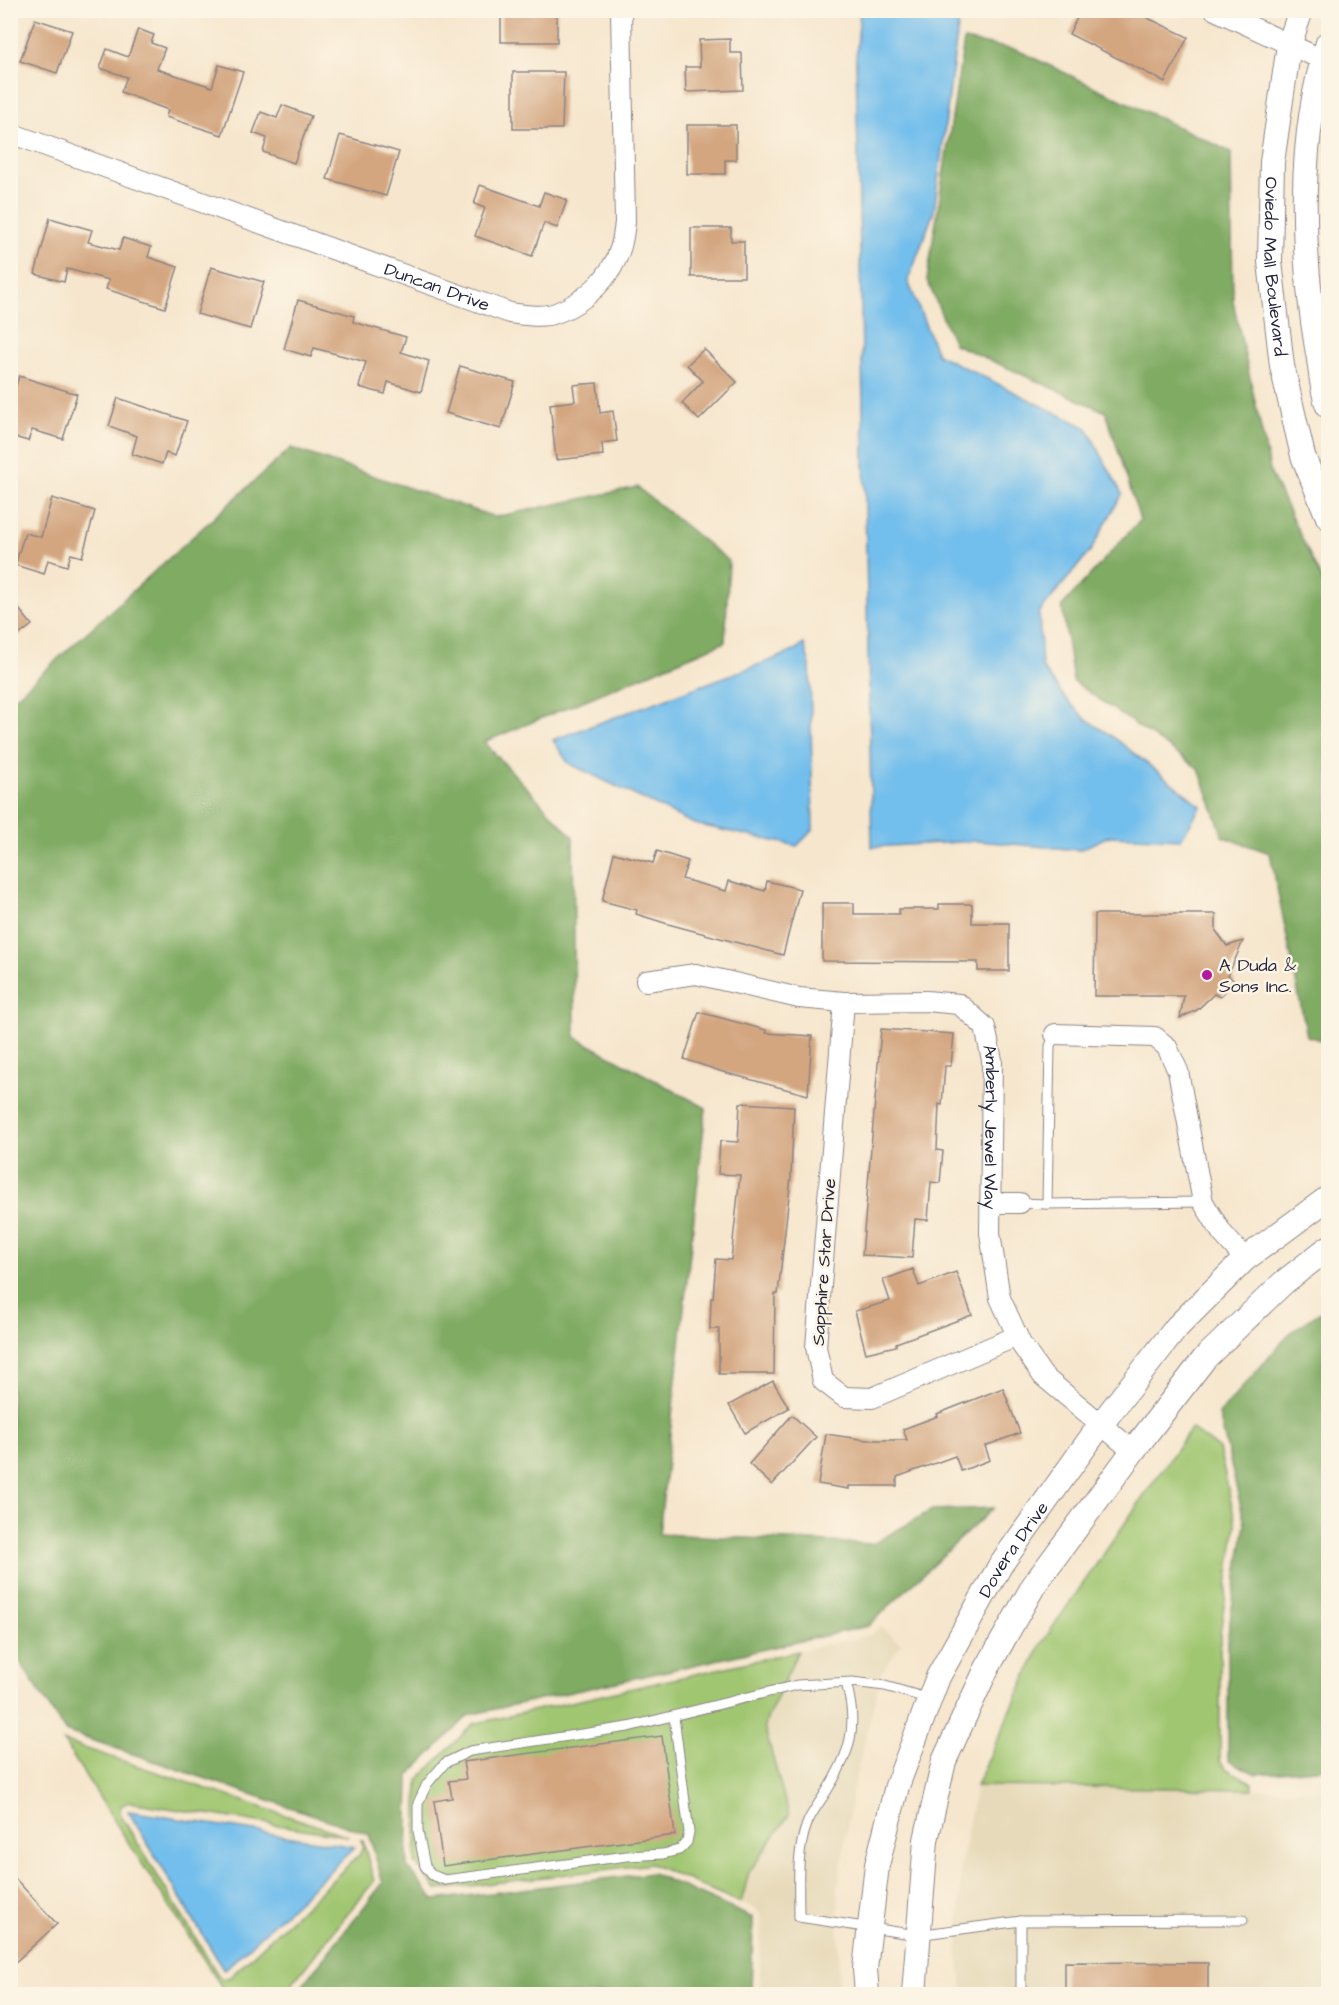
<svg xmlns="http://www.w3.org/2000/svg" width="1339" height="2005" viewBox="0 0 1339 2005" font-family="'Architects Daughter',sans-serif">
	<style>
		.built { fill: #e7daba }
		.green { fill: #a0c671; stroke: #617456; stroke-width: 1.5 }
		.forest { fill: #80ab63; stroke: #51664f; stroke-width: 1.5 }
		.water { fill: #72beec; stroke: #4a7094; stroke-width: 1.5 }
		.building { fill: #d3a680 }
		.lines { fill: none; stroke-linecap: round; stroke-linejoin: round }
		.service-casing { stroke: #8c8484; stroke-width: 11 }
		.minor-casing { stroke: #8c8484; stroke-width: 22 }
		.tertiary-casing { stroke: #8c8484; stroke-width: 26 }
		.service { stroke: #fff; stroke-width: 9 }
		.minor { stroke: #fff; stroke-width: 20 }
		.tertiary { stroke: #fff; stroke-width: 24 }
		.poi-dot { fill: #b5179e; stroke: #fcf5e5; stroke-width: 2 }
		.labels { text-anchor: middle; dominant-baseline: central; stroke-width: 5; stroke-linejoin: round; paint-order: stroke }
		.street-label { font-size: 18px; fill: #22223b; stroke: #fcf5e5 }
		.poi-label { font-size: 18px; fill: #22223b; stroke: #fcf5e5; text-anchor: start }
	</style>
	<rect width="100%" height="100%" fill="#fcf5e5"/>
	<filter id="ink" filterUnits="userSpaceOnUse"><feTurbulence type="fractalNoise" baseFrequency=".0167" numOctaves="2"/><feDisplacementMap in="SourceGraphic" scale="12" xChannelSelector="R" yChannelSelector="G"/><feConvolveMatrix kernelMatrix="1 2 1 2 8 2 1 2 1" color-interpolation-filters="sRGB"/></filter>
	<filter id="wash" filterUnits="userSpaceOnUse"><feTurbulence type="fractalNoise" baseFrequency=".008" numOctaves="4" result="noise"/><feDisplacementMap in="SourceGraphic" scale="24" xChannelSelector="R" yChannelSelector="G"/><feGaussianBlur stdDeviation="1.35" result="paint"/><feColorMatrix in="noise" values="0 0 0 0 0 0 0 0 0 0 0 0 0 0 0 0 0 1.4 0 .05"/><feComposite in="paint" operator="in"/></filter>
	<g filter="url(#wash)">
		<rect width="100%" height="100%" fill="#f6e6cd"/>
		<g class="built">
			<polygon points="881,1627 901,1644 882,1672 853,1788 838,1890 839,1994 759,1994 761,1915 756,1909 741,1903 749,1872 789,1815 764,1726 798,1651 870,1635"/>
			<polygon points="976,1786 1328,1790 1328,1994 963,1994 958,1952 961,1863"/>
		</g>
		<g class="green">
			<polygon points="1191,1428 1219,1449 1236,1524 1220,1634 1220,1760 1225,1768 1253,1783 1253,1789 976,1786 1041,1644"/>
			<polygon points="798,1651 764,1726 789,1815 749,1872 741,1903 651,1864 437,1890 415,1863 418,1780 473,1724"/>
			<polygon points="63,1741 348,1836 129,1802 122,1805 120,1810 121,1816 218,1975 222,1979 230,1977 360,1854 363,1846 361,1840 363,1841 374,1881 294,1981 292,1986 293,1994 226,1994"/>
		</g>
		<g class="forest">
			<polygon points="964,40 1017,50 1231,152 1233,301 1271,474 1328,593 1328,1042 1307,1036 1270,853 1223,837 1199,769 1073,681 1062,606 1140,520 1106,412 954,344 927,280"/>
			<polygon points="291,448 495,517 637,487 729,561 725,642 484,742 573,837 575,1037 706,1108 659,1534 873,1544 932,1510 993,1508 868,1626 469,1715 409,1775 407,1867 434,1900 652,1873 753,1918 751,1994 301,1994 300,1988 383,1883 369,1834 65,1731 11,1648 11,701"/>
			<polygon points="1328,1307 1328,1768 1256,1774 1228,1760 1228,1634 1245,1524 1219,1414 1291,1332"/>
		</g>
		<g class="water">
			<polygon points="860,11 960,11 934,211 908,281 937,354 1087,428 1122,494 1091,550 1039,613 1042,667 1065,698 1086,719 1116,739 1201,806 1181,839 1109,836 1079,850 978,841 872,847 856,60"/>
			<polygon points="804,644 810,665 813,830 797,846 694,824 568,763 553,740 790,653"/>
			<polygon points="128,1811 355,1847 224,1970"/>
		</g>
		<g id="blocks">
			<g class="building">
				<rect x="501" y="10" width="56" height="32"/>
				<polygon points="1081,10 1131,10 1188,37 1165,82 1069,34"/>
				<polygon points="35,19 72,31 57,73 20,61"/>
				<polygon points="138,29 154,35 151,43 165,48 157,69 212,87 219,65 243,72 222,135 166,117 168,110 121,92 127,77 100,68 107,49 128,57"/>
				<polygon points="730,39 730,53 742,53 743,90 686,92 685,67 700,67 699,40"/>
				<polygon points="513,72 564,72 562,129 513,129"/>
				<polygon points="282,105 311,116 294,163 263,152 267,138 253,133 261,112 277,118"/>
				<polygon points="687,125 736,125 736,160 725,160 725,174 687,174"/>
				<polygon points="340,135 399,152 386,196 327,179"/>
				<polygon points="480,185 539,206 544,192 567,200 557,228 544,223 532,256 475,236 485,208 474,204"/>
				<polygon points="50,218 92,230 88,242 119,250 123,238 151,247 148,257 178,267 165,308 106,289 109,280 67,269 64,282 35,274"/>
				<polygon points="691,228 731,228 731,241 744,241 744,277 691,277"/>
				<polygon points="211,267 264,282 250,329 197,314"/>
				<polygon points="298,300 354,316 353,322 406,337 401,352 429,361 421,392 388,382 385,394 359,387 366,362 314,348 311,357 284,349"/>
				<polygon points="704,349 737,382 699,420 682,403 703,381 687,365"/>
				<polygon points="460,366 515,382 501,429 446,413"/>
				<polygon points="19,376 77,394 63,439 32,430 28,441 10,436 10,405"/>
				<polygon points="597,383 600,413 613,411 617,441 602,443 603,455 556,460 550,404 575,401 573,385"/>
				<polygon points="118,398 187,421 175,456 166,453 162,464 132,454 137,436 109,426"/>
				<polygon points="52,498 95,511 82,557 71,554 67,566 48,560 44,574 15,565 25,533 41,537"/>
				<polygon points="10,598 32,625 10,642"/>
				<polygon points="657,851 688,861 682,879 726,891 729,881 765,891 767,881 800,889 783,955 668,924 636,914 637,910 602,901 614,853 653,863"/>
				<polygon points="822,903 854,903 854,914 899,914 899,909 939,909 939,904 972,904 972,923 1009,923 1009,971 978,971 978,962 822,961"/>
				<polygon points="1095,914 1216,914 1216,931 1227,946 1243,941 1228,976 1235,981 1220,997 1214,994 1197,1010 1180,1018 1184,996 1094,996"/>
				<polygon points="699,1012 766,1030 766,1033 812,1036 808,1095 723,1072 684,1059"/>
				<polygon points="881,1029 954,1034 951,1066 945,1066 942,1105 939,1104 937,1150 943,1151 940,1183 931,1182 928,1220 915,1219 912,1258 862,1255"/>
				<polygon points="740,1103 794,1106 791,1177 778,1294 775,1294 774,1374 719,1374 719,1329 710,1329 711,1298 713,1298 716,1259 731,1260 740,1175 718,1174 720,1141 738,1142"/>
				<polygon points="913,1269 919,1286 956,1272 972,1315 896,1343 896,1346 866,1353 855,1311 890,1301 883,1280"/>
				<polygon points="773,1381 789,1408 745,1433 729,1405"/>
				<polygon points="1003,1388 1020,1433 985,1446 990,1460 961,1471 955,1456 897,1477 897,1486 849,1486 849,1489 818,1484 826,1434 867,1440 907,1440 903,1429 938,1416 937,1414"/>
				<polygon points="792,1415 816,1437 772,1485 749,1464"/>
				<polygon points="662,1736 675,1835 443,1866 434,1801 452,1798 449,1781 466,1779 463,1762"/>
				<polygon points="10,1873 57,1924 10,1967"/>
				<polygon points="1065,1962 1208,1963 1208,1995 1065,1995"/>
			</g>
		</g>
	</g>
	<g filter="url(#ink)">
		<use href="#blocks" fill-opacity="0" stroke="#8c8484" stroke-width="1.5"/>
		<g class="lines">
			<defs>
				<g id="service">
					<polyline points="1020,1203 1047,1204 1050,1046 1055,1034"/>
					<polyline points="1047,1204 1203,1202"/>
					<path d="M846,1683C859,1727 850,1754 826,1792C820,1802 811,1813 807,1824C796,1853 799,1886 799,1917L917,1935L1021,1921L1243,1920"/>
					<polyline points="674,1717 689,1832 687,1842 679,1850 663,1854 627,1856 445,1880 432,1875 425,1866 418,1831 418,1803 427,1784 445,1763 470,1751 628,1727 797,1685 852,1682 885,1686 930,1699"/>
					<polyline points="1021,1921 1021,1994"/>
				</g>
				<g id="minor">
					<polyline points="1215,10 1323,60"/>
					<path id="s1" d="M10,133L510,313C525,315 542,318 556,313C584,303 612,277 620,249C623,241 624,231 625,222L621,10"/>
					<path id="s2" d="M646,981L696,974L799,998L844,1002L926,1001L959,1004L985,1027L992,1060L990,1233L1000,1298L1021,1344L1043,1376L1133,1451"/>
					<polyline points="844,1002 816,1347 823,1381 844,1397 872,1398 1017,1336"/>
					<polyline points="1055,1034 1155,1037 1167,1047 1178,1071 1203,1202 1222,1233 1245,1259"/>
					<polyline points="990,1203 1020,1203"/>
				</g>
				<g id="tertiary">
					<path id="s3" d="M1301,10L1289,45L1272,162L1270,262L1282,366L1303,456L1328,517"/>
					<path d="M1328,43C1297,137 1301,251 1317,348C1321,366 1321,389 1328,406"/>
					<path id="s4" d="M867,1994L865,1969L877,1865L897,1786L938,1677L1001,1564L1101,1424L1177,1327L1245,1259L1328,1198"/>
					<polyline points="914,1994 926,1840 944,1761 986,1670 1034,1585 1133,1451 1205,1358 1283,1283 1328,1248"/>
				</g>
			</defs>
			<use href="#service" class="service-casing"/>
			<use href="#minor" class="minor-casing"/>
			<use href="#tertiary" class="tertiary-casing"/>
			<use href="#service" class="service"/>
			<use href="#minor" class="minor"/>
			<use href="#tertiary" class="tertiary"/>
		</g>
	</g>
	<circle class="poi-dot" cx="1207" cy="975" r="6"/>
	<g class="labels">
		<g class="street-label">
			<text stroke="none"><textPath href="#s3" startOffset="260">Oviedo Mall Boulevard</textPath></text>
			<text stroke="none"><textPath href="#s1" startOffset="454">Duncan Drive</textPath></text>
			<text stroke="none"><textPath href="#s2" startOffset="452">Amberly Jewel Way</textPath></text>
			<text transform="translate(824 1262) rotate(-86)">Sapphire Star Drive</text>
			<text stroke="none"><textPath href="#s4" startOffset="476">Dovera Drive</textPath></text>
		</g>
		<g class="poi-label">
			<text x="1219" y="965">A Duda &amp;<tspan x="1219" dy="21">Sons Inc.</tspan></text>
		</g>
	</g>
	<rect width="1339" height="2005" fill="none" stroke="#fcf5e5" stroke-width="36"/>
</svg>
